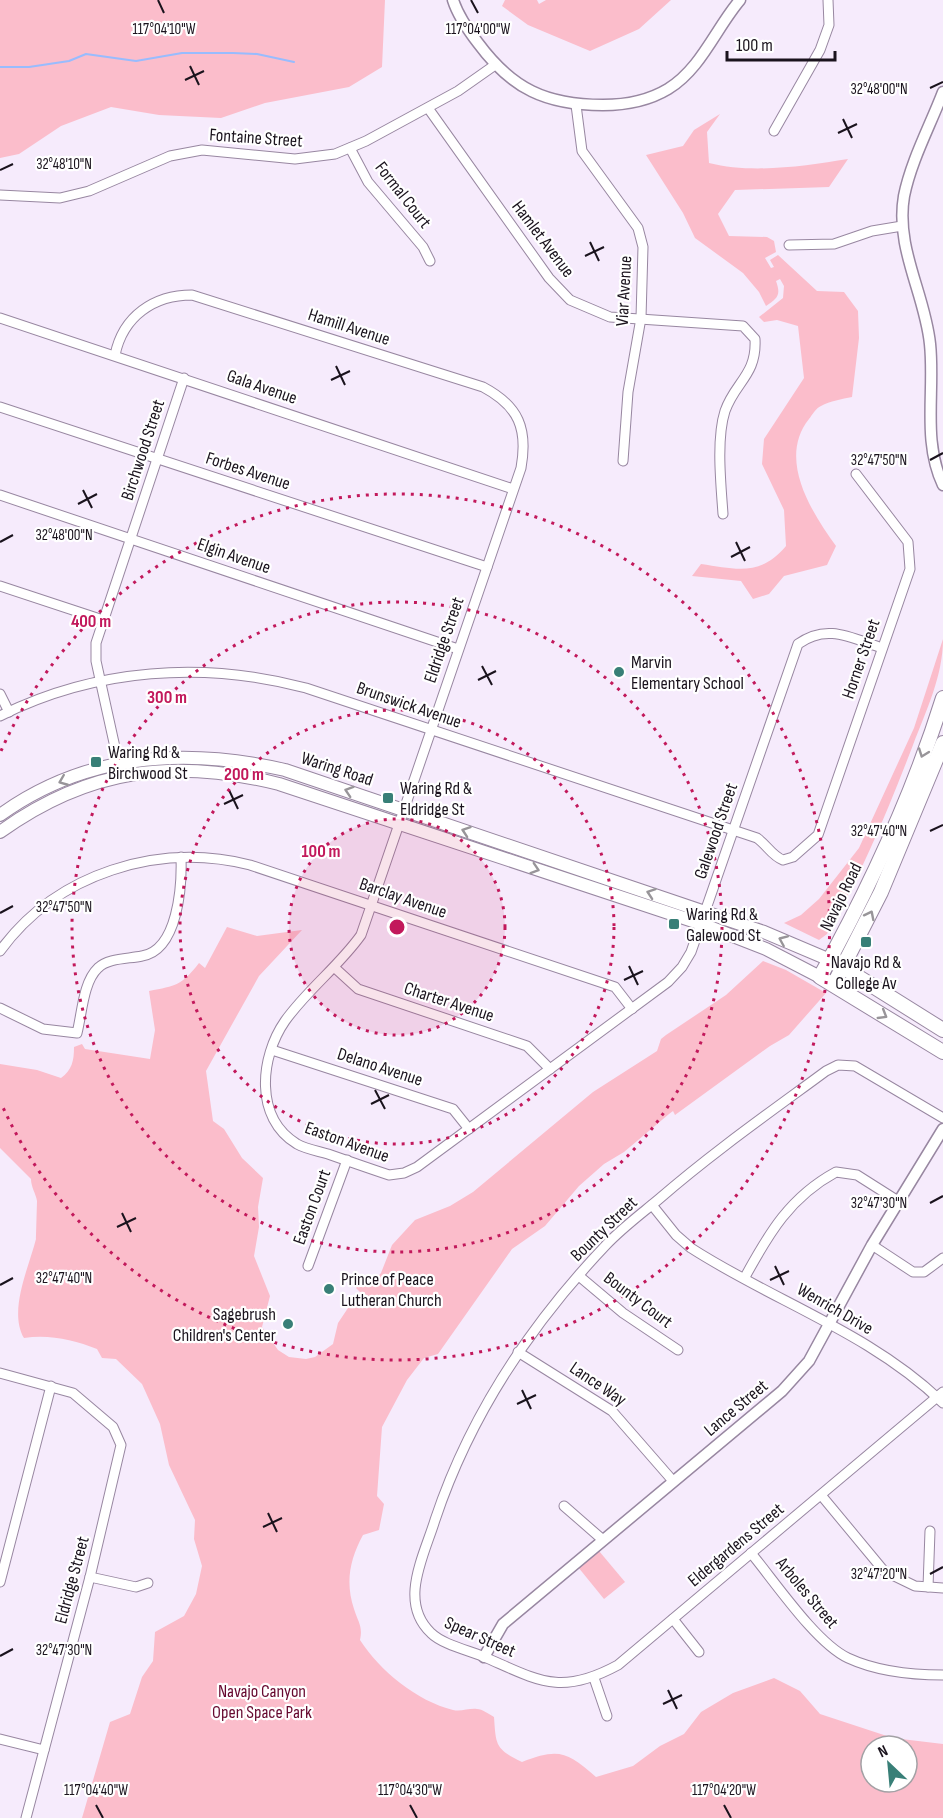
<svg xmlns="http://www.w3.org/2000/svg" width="943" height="1818" viewBox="0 0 943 1818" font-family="'Sofia Sans Condensed',sans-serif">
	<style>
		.green { fill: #fbbdcb; fill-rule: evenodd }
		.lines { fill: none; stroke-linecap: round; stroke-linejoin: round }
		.stream { stroke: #98bcfe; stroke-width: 2 }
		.minor-casing { stroke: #9887a1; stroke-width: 11 }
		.tertiary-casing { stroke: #9887a1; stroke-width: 13 }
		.secondary-casing { stroke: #9887a1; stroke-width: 14 }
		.primary-casing { stroke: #9887a1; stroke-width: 16 }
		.minor { stroke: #fff; stroke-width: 9 }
		.tertiary { stroke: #fff; stroke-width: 10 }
		.secondary { stroke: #fff; stroke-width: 12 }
		.primary { stroke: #fff; stroke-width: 14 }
		.oneway { stroke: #989599 }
		.ticks { fill: none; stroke: #1a131d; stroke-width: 2 }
		.ring { fill: none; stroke: #c2185b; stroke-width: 3; stroke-dasharray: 3 6 }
		.poi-dot { fill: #387f77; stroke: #fff; stroke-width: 2 }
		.labels { text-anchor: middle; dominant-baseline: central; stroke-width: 4.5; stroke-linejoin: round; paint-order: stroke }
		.street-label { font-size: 18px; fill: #1a131d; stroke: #fff }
		.poi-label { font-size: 18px; fill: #1a131d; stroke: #fff; text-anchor: start }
		.park-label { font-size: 18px; fill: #66082f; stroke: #fff }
		.ticks-label { font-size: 15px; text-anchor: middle; fill: #1a131d; stroke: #fff; stroke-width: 4.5; stroke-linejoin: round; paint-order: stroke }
		.centre { fill: #c2185b; stroke: #fff; stroke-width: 3 }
		.ring-label { font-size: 18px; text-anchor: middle; font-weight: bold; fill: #c2185b; stroke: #fff; stroke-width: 4.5; stroke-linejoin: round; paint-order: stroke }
	</style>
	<rect width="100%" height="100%" fill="#f6ebfc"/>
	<g class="green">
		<polygon points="0,0 385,0 382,67 349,87 265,103 221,118 159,115 111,107 61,126 19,154 0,158"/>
		<polygon points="505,0 537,0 539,4 546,0 671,0 639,29 590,51 528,25 502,6"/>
		<path d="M720,114L707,132L709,163C752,174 805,166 848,159L829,187L735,190L718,214L729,236L767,237L774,241L776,252L765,258L771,268L774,267L770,260L778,255L817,291L844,292L858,311L859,338L852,397C842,399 830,401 821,406C816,408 812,415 809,419C777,459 812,513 836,546L827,565L784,576L769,594L753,599L741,581L692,576L701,564C736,569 760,577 786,546L784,510L762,464L764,439L804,378L798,326L777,320L764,322L759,317L783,298L784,286L780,279L776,281C781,295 778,298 766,306L759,292L743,273L695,238L683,213L646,155L683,146L694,130Z"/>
		<path d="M943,639C943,676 926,711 913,745C888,810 862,873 827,934L819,940L784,923L801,915L819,899L859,848L914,728Z"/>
		<path d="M227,927L257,936L302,930L259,976L206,1071L213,1121L224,1129L242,1158L263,1178L258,1207L259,1227L254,1256L270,1296L262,1327L278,1350L289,1357L306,1359L315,1357L333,1344L338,1323L352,1302L362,1294L356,1288L361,1282L372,1283L381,1273L392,1245L415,1220L450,1206L473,1192L593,1092L657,1051L661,1039L666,1035L726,995L763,961L786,970L826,993L789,1035L770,1046L675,1115L673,1111L669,1114L624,1152L604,1164L579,1186L545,1226L512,1249L438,1354L424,1358L407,1380L382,1427L377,1496L384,1504L379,1530L363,1535C350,1559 345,1582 354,1609C358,1622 363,1626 360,1640C380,1671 417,1701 453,1710C461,1712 469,1708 477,1709C482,1709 489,1714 494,1717C496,1745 495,1749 522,1762C558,1748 567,1751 596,1777L633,1766L660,1746L684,1734L701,1712L733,1693L774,1678L800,1691L820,1714L893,1738L943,1744V1818H82L110,1722L130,1714L142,1677L153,1661L155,1632L184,1616L196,1594L202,1566L194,1539L195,1520L169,1465L160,1424L142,1384L116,1359L102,1358L97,1349C74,1340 49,1334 24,1338C8,1311 29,1267 36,1239C36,1235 37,1205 37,1201C36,1194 31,1187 31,1179L0,1148V1064L37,1070L61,1078C72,1070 74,1061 74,1047L82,1044L85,1049L150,1059L155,1030L149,991C176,986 182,985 199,963L205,968ZM871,1746H907V1782H871Z"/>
		<polygon points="599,1551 625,1582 604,1599 578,1567"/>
	</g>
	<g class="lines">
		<polyline class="stream" points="0,67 29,67 69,61 86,54 136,61 182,53 233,53 257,54 294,62"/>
		<defs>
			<g id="minor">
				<polyline points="576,105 582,151 638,228 643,247 641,318 628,392 623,461"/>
				<path d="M428,108L549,278L570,300L610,317L743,326L755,339C757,375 735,382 725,411C716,439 721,485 723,514"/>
				<polyline points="774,131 820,50 829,25 828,0"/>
				<polyline points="350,148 368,182 423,247 430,261"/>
				<polyline points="0,195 60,198 89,191 170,156 202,150 295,159 335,154 366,141 458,91 495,65"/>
				<polyline points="789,245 834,244 872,231 902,226"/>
				<polyline points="0,318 513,489"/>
				<path d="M115,355C123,316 154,295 192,295L483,387C519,406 528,429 521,468L361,935C339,966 307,990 285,1021C260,1057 254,1118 297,1144C306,1149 318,1151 328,1154C348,1161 368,1168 389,1175L404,1173L417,1167L668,982L682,967L691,952L798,644C827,623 851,638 882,648"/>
				<polyline points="0,407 487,567"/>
				<polyline points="0,495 458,649"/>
				<polyline points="0,586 103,620"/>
				<polyline points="0,694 9,712"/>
				<path d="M0,716C96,668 204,661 306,688L757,838C767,845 772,856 783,860L793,857L818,835L910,569L908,542L856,474"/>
				<polyline points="120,770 96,661 96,643 184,378"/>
				<path d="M0,951C57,873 158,842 250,865L615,987L632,1009"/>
				<polyline points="335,968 358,989 527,1046 550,1069"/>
				<path d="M0,1008L43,1029L77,1033C82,1014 83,982 98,968C108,958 128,959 142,956C178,950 182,886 181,857"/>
				<polyline points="272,1050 453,1109 469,1129"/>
				<path d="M943,1118L855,1066L838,1065L826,1071C769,1113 712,1153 659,1199C641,1214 622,1228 606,1245C531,1324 470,1415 435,1520C424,1556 398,1602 431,1633C442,1644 467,1650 482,1656C538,1680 559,1697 618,1665L943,1392"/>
				<path d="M652,1205L676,1235L691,1248C773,1301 871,1333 943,1403"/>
				<polyline points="872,1245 913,1272 924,1272 943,1258"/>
				<polyline points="308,1266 347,1160"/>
				<polyline points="579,1276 623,1313 678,1350"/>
				<path d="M745,1277C769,1233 790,1197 836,1172L857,1175L898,1201"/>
				<polyline points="518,1352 612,1411 673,1481"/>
				<polyline points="0,1373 73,1393 113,1427 121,1445 90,1577 26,1818"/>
				<polyline points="821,1495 884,1571 915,1586 943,1588"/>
				<polyline points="564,1506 603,1540"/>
				<path d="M751,1553C775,1582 816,1643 848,1658C876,1671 912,1675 943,1675"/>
				<polyline points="90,1577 136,1587 148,1583"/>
				<polyline points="0,1582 51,1386"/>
				<polyline points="928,1587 930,1531"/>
				<polyline points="673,1619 699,1652"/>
				<polyline points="594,1678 607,1716"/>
				<polyline points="0,1739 44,1750"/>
			</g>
			<g id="tertiary">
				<path d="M453,0C458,16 468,30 478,43C512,89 546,105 603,105C626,105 648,101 668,89C701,69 716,28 740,0"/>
				<path d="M943,92C930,126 911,161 904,196C895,248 925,294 930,344C935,391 922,441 943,485"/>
				<polyline points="484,1657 503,1624 782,1391 809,1361 872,1245 943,1129"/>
			</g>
			<g id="secondary">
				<path d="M0,815C86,753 185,747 285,770L764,932L830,960"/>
				<path d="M0,832C89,768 174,758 279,784L702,924L766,949L820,977"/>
			</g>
			<g id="primary">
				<path d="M943,698C913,794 869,889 820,977L943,1052"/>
				<polyline points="836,963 943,1030"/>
				<polyline points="834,984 881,892 943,743"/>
			</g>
		</defs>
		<use href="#minor" class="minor-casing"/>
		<use href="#tertiary" class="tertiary-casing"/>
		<use href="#secondary" class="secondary-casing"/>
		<use href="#primary" class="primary-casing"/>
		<use href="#minor" class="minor"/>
		<use href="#tertiary" class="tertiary"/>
		<use href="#secondary" class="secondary"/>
		<use href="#primary" class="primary"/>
	</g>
	<defs><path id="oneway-chevron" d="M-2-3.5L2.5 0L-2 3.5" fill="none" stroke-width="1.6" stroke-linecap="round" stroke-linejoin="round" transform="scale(1.5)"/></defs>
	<g class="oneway">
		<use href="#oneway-chevron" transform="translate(923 753) rotate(110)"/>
		<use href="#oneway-chevron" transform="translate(63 781) rotate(158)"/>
		<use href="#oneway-chevron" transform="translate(349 791) rotate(-162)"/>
		<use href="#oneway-chevron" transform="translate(466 831) rotate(-161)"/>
		<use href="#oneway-chevron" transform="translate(535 869) rotate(18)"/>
		<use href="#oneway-chevron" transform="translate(651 893) rotate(-161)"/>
		<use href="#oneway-chevron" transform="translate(870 915) rotate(-63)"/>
		<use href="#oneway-chevron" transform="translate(783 940) rotate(-157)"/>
		<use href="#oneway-chevron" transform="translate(883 1015) rotate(31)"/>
	</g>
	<path class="ticks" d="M158,0L164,13M471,0L478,13M190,66L199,85M185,80L204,71M930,88L943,82M843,119L852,138M838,133L857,124M0,170L13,164M590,242L599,261M585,256L604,247M336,366L345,385M331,380L350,371M930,460L943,453M83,490L92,508M78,504L97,494M0,542L13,535M736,542L745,561M731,557L750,547M482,666L492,685M478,680L496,671M229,790L238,809M224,804L243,795M930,831L943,825M0,913L13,906M629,966L638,985M624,980L643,971M375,1090L385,1109M371,1104L389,1095M930,1203L943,1196M122,1213L131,1232M117,1227L136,1218M775,1266L784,1285M770,1280L789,1271M0,1285L13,1278M522,1390L531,1409M517,1404L536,1395M268,1513L277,1532M263,1527L282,1518M930,1574L943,1567M0,1656L13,1649M668,1690L677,1709M663,1704L682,1695M96,1805L103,1818M410,1805L417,1818M724,1805L731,1818"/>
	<circle cx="397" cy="927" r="108" fill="#c2185b" fill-opacity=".12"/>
	<g class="ring">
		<circle cx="397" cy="927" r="108"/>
		<circle cx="397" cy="927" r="217"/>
		<circle cx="397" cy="927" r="325"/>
		<path d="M1 751A433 433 0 1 1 1 1103"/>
	</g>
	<g class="poi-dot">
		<circle cx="619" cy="672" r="6"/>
		<rect x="90" y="756" width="12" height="12" rx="3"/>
		<rect x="382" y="792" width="12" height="12" rx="3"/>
		<rect x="668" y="918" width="12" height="12" rx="3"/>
		<rect x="860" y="936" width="12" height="12" rx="3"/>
		<circle cx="329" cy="1289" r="6"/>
		<circle cx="288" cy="1324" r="6"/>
	</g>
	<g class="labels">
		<g class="street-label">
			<text transform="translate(256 138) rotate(4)">Fontaine Street</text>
			<text transform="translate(403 195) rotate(52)">Formal Court</text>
			<text transform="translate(543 239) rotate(53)">Hamlet Avenue</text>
			<text transform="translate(624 291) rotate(-87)">Viar Avenue</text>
			<text transform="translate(349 327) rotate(18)">Hamill Avenue</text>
			<text transform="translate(262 387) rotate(19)">Gala Avenue</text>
			<text transform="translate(143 450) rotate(-72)">Birchwood Street</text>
			<text transform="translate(248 471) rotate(18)">Forbes Avenue</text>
			<text transform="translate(234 556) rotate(19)">Elgin Avenue</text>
			<text transform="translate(444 640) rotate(-71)">Eldridge Street</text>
			<text transform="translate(861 659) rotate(-71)">Horner Street</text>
			<text transform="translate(409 705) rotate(19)">Brunswick Avenue</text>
			<text transform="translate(337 769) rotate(18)">Waring Road</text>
			<text transform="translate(716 831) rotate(-71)">Galewood Street</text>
			<text transform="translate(841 897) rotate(-64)">Navajo Road</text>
			<text transform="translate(403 898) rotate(19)">Barclay Avenue</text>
			<text transform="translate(449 1002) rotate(18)">Charter Avenue</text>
			<text transform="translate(380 1067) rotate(18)">Delano Avenue</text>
			<text transform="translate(347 1142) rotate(20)">Easton Avenue</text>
			<text transform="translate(312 1207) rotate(-70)">Easton Court</text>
			<text transform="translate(604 1229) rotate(-44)">Bounty Street</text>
			<text transform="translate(638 1300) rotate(37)">Bounty Court</text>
			<text transform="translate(835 1309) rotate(30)">Wenrich Drive</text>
			<text transform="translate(598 1384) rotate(34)">Lance Way</text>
			<text transform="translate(736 1408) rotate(-40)">Lance Street</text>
			<text transform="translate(736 1545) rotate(-40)">Eldergardens Street</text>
			<text transform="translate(72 1580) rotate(-75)">Eldridge Street</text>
			<text transform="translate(807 1593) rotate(50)">Arboles Street</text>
			<text transform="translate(480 1637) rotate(24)">Spear Street</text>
		</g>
		<g class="poi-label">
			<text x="631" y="662">Marvin<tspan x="631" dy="21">Elementary School</tspan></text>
			<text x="108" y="752">Waring Rd &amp;<tspan x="108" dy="21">Birchwood St</tspan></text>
			<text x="400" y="788">Waring Rd &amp;<tspan x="400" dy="21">Eldridge St</tspan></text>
			<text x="686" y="914">Waring Rd &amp;<tspan x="686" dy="21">Galewood St</tspan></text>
			<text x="866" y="962" text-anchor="middle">Navajo Rd &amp;<tspan x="866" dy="21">College Av</tspan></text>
			<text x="341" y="1279">Prince of Peace<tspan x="341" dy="21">Lutheran Church</tspan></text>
			<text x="276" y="1314" text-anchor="end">Sagebrush<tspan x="276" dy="21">Children's Center</tspan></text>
		</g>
		<g class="park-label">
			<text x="262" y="1691">Navajo Canyon<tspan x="262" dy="21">Open Space Park</tspan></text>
		</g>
	</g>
	<g class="ticks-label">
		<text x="164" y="34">117°04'10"W</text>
		<text x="478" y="34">117°04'00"W</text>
		<text x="879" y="94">32°48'00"N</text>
		<text x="64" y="169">32°48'10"N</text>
		<text x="879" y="465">32°47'50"N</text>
		<text x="64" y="540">32°48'00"N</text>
		<text x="879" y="836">32°47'40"N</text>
		<text x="64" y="912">32°47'50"N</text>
		<text x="879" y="1208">32°47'30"N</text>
		<text x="64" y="1283">32°47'40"N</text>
		<text x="879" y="1579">32°47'20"N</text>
		<text x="64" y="1655">32°47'30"N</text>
		<text x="96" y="1795">117°04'40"W</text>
		<text x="410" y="1795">117°04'30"W</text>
		<text x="724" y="1795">117°04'20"W</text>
	</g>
	<circle cx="397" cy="927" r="9" class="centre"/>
	<g class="ring-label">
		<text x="91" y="627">400 m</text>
		<text x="167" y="703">300 m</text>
		<text x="244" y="780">200 m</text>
		<text x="321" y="857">100 m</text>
	</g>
	<g transform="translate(889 1764) rotate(334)"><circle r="28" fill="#ffffff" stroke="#a3a1a5" stroke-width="1.5"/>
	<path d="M0-4.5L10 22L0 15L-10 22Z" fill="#387f77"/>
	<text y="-9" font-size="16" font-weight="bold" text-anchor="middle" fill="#1a131d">N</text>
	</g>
	<path d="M727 51v9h108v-9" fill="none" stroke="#1a131d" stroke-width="3"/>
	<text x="736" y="51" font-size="18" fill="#1a131d" stroke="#ffffff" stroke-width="4.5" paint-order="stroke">100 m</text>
</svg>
